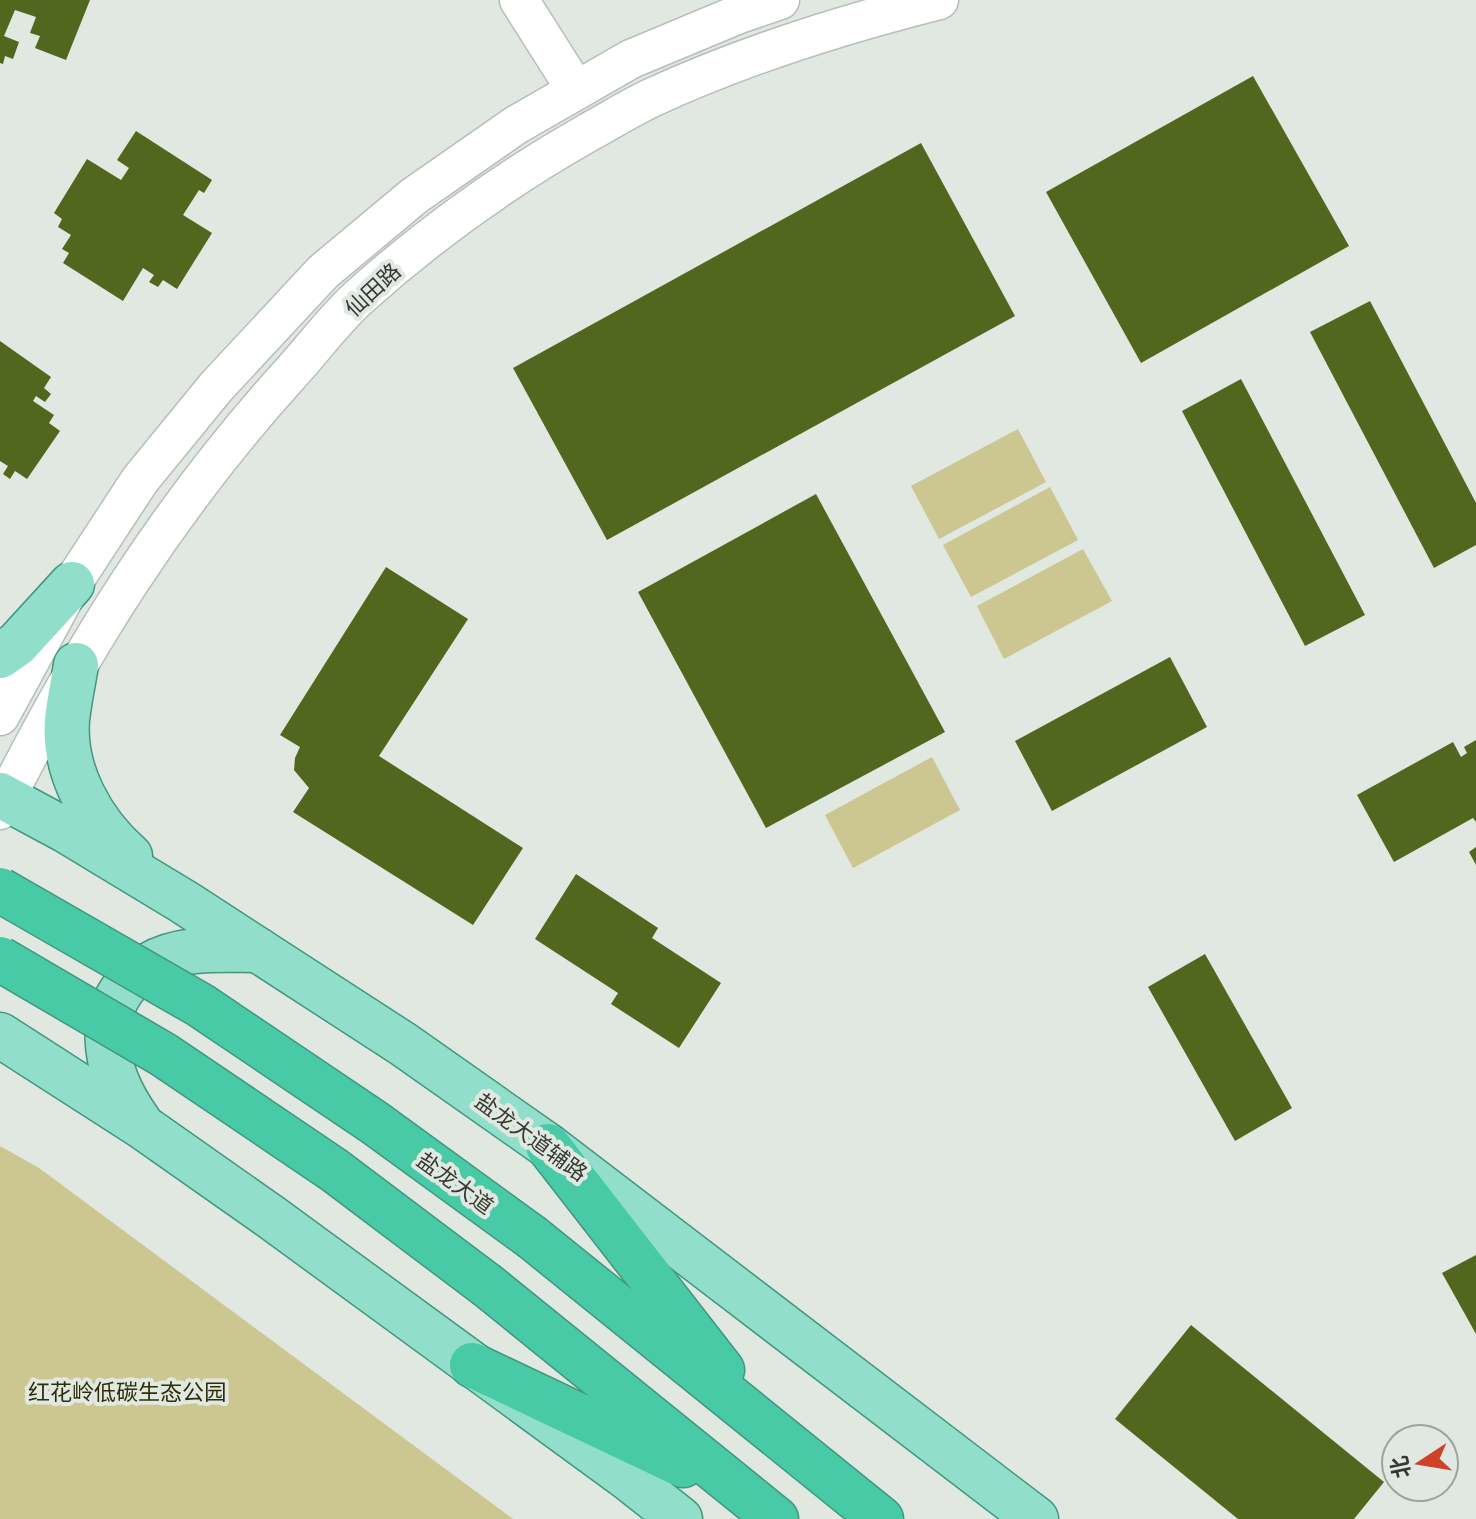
<svg xmlns="http://www.w3.org/2000/svg" width="1476" height="1519" viewBox="0 0 1476 1519" font-family="'Noto Sans','Noto Sans SC',sans-serif">
	<style>
		.park { fill: #ccc690 }
		.building { fill: #50671d }
		.lines { fill: none; stroke-linecap: round; stroke-linejoin: round }
		.minor-casing { stroke: #b6beb7; stroke-width: 41 }
		.major-casing { stroke: #41977e; stroke-width: 47 }
		.highway-casing { stroke: #41977e; stroke-width: 47 }
		.minor { stroke: #fff; stroke-width: 38 }
		.major { stroke: #91dfca; stroke-width: 44 }
		.highway { stroke: #48caa6; stroke-width: 44 }
		.highway-bridge-casing { stroke: #41977e; stroke-width: 47; stroke-linecap: butt }
		.highway-bridge { stroke: #48caa6; stroke-width: 44 }
		.labels { text-anchor: middle; dominant-baseline: central; stroke-width: 8; stroke-linejoin: round; paint-order: stroke }
		.street-label { font-size: 22px; fill: #353835; stroke: #e0e8e1 }
		.park-label { font-size: 22px; fill: #302c07; stroke: #e0e8e1 }
	</style>
	<rect width="100%" height="100%" fill="#e0e8e1"/>
	<g class="park">
		<polygon points="1018,429 1046,482 939,539 911,486"/>
		<polygon points="1050,487 1078,540 971,597 943,545"/>
		<polygon points="1083,549 1112,601 1004,659 977,606"/>
		<polygon points="932,757 960,810 853,868 825,815"/>
		<polygon points="0,1146 39,1168 513,1519 0,1519"/>
	</g>
	<g class="building">
		<polygon points="0,0 90,0 66,60 35,48 40,36 30,33 36,17 15,10 4,36 19,42 13,59 5,56 3,64 0,63"/>
		<polygon points="1253,76 1349,246 1141,363 1046,192"/>
		<polygon points="136,131 212,180 204,193 199,190 183,215 212,233 177,289 163,280 158,287 149,282 154,275 143,268 123,301 63,263 69,253 62,249 71,235 58,227 62,219 54,213 87,159 121,180 129,168 117,160"/>
		<polygon points="921,143 1015,316 607,540 513,368"/>
		<polygon points="1370,301 1476,503 1476,545 1434,568 1310,332"/>
		<polygon points="0,341 51,377 44,388 51,394 45,402 36,396 33,401 54,415 49,423 60,431 27,479 15,471 10,479 3,474 8,466 0,461"/>
		<polygon points="1241,379 1365,615 1305,646 1182,411"/>
		<polygon points="816,494 945,732 766,828 638,592"/>
		<polygon points="386,567 468,619 379,756 523,848 473,925 293,812 309,788 294,770 295,758 300,747 280,735"/>
		<polygon points="1170,657 1207,727 1052,811 1015,741"/>
		<polygon points="1476,740 1476,822 1473,818 1394,862 1357,795 1453,742 1461,757 1467,753 1464,747"/>
		<polygon points="1476,847 1476,865 1469,852"/>
		<polygon points="576,874 658,928 652,938 721,983 679,1048 611,1004 618,993 535,939"/>
		<polygon points="1205,954 1292,1108 1235,1141 1148,987"/>
		<polygon points="1476,1255 1476,1334 1442,1273"/>
		<polygon points="1191,1325 1384,1482 1354,1519 1238,1519 1115,1419"/>
	</g>
	<g class="lines">
		<defs>
			<g id="minor">
				<polyline points="519,0 576,90"/>
				<polyline points="0,716 72,584 140,480 216,387 323,272 414,196 516,125 631,59 739,14 780,0"/>
				<path d="M0,810C81,649 167,510 289,375C312,350 333,321 358,298C429,234 506,179 589,132C609,121 630,108 651,98C744,55 840,25 939,0"/>
			</g>
			<g id="major">
				<polyline points="0,656 17,644 72,584"/>
				<path d="M76,665C73,683 69,701 67,720C63,771 92,823 130,856"/>
				<polyline points="0,795 65,830 184,902 403,1044 548,1146 1036,1519"/>
				<polyline points="0,1035 143,1127 271,1217 628,1478 680,1519"/>
				<path d="M139,1121C103,1071 88,1004 149,965C180,946 223,950 258,950"/>
			</g>
			<g id="highway">
				<polyline points="548,1146 722,1370"/>
				<polyline points="533,1238 881,1519"/>
				<polyline points="488,1286 776,1519"/>
				<polyline points="472,1365 683,1465"/>
			</g>
		</defs>
		<use href="#minor" class="minor-casing"/>
		<use href="#major" class="major-casing"/>
		<use href="#highway" class="highway-casing"/>
		<use href="#minor" class="minor"/>
		<use href="#major" class="major"/>
		<use href="#highway" class="highway"/>
		<defs>
			<g id="highway-bridge">
				<polyline points="0,890 200,1005 375,1123 533,1238"/>
				<polyline points="0,959 164,1055 334,1170 488,1286"/>
			</g>
		</defs>
		<use href="#highway-bridge" class="highway-bridge-casing"/>
		<use href="#highway-bridge" class="highway-bridge"/>
	</g>
	<g class="labels">
		<g class="street-label">
			<text transform="translate(372 289) rotate(-43)">仙田路</text>
			<text transform="translate(532 1136) rotate(36)">盐龙大道辅路</text>
			<text transform="translate(456 1182) rotate(36)">盐龙大道</text>
		</g>
		<g class="park-label">
			<text x="127" y="1391">红花岭低碳生态公园</text>
		</g>
	</g>
	<g transform="translate(1420 1463) rotate(258)"><circle r="38" fill="#e0e8e1" stroke="#9ca29c" stroke-width="2"/>
	<path d="M0-6L14 30L0 20L-14 30Z" fill="#ce4327"/>
	<text y="-12" font-size="22" font-weight="bold" text-anchor="middle" fill="#353835">北</text>
	</g>
</svg>
